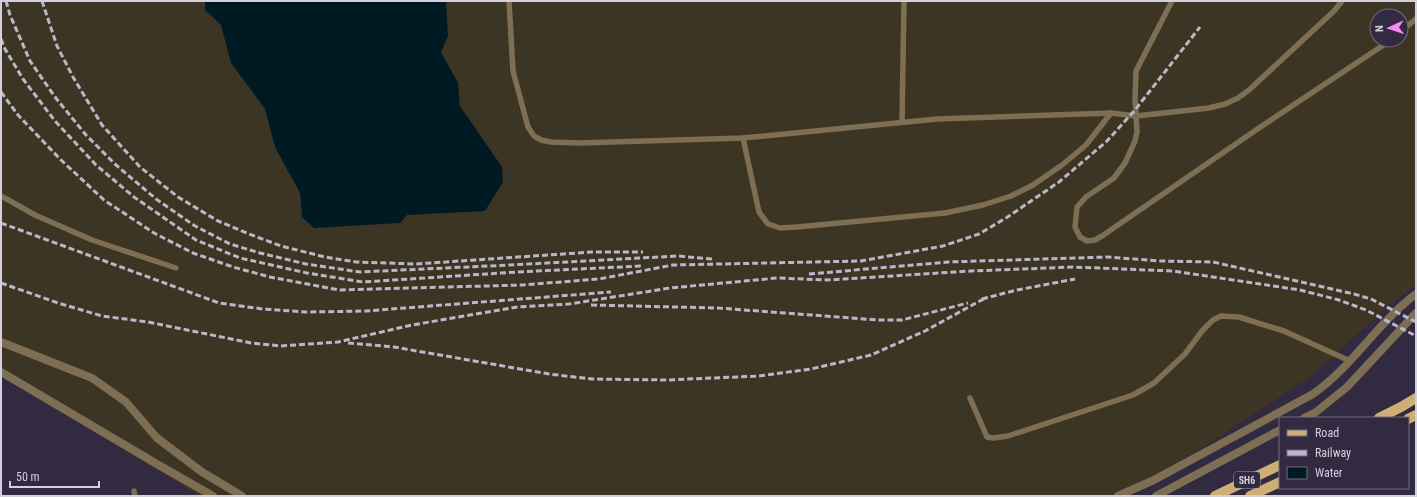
<svg xmlns="http://www.w3.org/2000/svg" width="1417" height="497" viewBox="0 0 1417 497" font-family="'Roboto Condensed',sans-serif">
	<style>
		.industrial { fill: #3d3524; fill-rule: evenodd }
		.water { fill: #001a23 }
		.lines { fill: none; stroke-linecap: round; stroke-linejoin: round }
		.service { stroke: #7e6f54; stroke-width: 5.5 }
		.tertiary { stroke: #7e6f54; stroke-width: 8 }
		.primary { stroke: #cdae75; stroke-width: 10 }
		.rail { stroke: #bbb7c7; stroke-width: 3; stroke-dasharray: 6 3; stroke-linecap: butt }
		.labels { text-anchor: middle; dominant-baseline: central; stroke-width: 3; stroke-linejoin: round; paint-order: stroke }
		.shield { fill: #312a40; stroke: #a29eaf; stroke-width: 1 }
		.shield-label { font-size: 10px; font-weight: bold; fill: #d3d0de }
	</style>
	<rect width="100%" height="100%" fill="#312a40"/>
	<path class="industrial" d="M1,1H1416V286L1394,301L1313,375L1129,496H200L1,375ZM1377,16H1401V40H1377Z"/>
	<polygon class="water" points="205,1 446,1 448,36 441,52 458,83 460,106 502,167 503,182 485,211 407,215 400,223 314,228 302,217 300,193 275,147 265,109 231,63 221,25 205,10"/>
	<g class="lines">
		<g class="service">
			<polyline points="509,1 513,71 528,127 534,136 541,140 551,142 579,143 743,138 937,119 1111,113 1136,116 1209,108 1225,104 1238,98 1249,90 1334,11 1342,1"/>
			<polyline points="1172,1 1136,71 1135,98 1137,132 1135,141 1125,163 1114,178 1086,197 1077,207 1075,227 1080,237 1087,241 1095,240 1102,236 1256,130 1391,40"/>
			<polyline points="1401,31 1416,19"/>
			<polyline points="902,122 904,1"/>
			<polyline points="743,138 759,212 768,224 780,228 797,227 945,213 983,205 1011,196 1033,185 1062,165 1086,145 1111,113"/>
			<polyline points="1,196 35,215 92,240 176,268"/>
			<polyline points="970,398 987,437 993,438 1008,436 1133,395 1154,383 1185,354 1202,331 1213,320 1221,316 1239,317 1284,331 1350,361"/>
			<polyline points="134,491 135,496"/>
		</g>
		<g class="tertiary">
			<polyline points="1,342 92,378 126,402 157,438 202,472 242,496"/>
			<polyline points="1,372 162,467 213,496"/>
			<polyline points="1304,418 1316,412 1347,387 1416,313"/>
			<path d="M1118,496L1154,480L1313,394C1352,367 1377,323 1416,294"/>
			<polyline points="1156,496 1280,430"/>
		</g>
		<g class="primary">
			<polyline points="1379,418 1401,407 1416,398"/>
			<polyline points="1408,419 1416,415"/>
			<polyline points="1215,496 1280,465"/>
			<polyline points="1250,496 1280,482"/>
		</g>
		<g class="rail">
			<polyline points="6,1 10,15 30,61 55,97 86,135 116,165 156,199 195,226 230,244 260,253 306,264 360,272 510,265 678,256 712,259"/>
			<polyline points="42,1 57,46 73,77 102,125 140,167 178,197 218,221 249,234 281,246 325,257 356,262 416,264 592,252 643,252"/>
			<polyline points="1,39 5,49 23,79 55,121 96,165 134,197 196,240 240,258 307,273 363,282 517,272 641,266"/>
			<polyline points="1,92 18,115 61,160 104,200 154,233 193,253 233,267 270,277 339,290 522,285 599,279 673,265 861,261 943,246 979,234 1006,218 1059,182 1107,141 1135,110 1200,27"/>
			<polyline points="1,223 219,303 263,309 306,312 366,311 611,292"/>
			<polyline points="809,274 948,262 1107,257 1161,261 1213,262 1354,294 1371,299 1416,322"/>
			<polyline points="1,283 58,303 102,316 148,322 251,343 281,346 338,342 412,325 517,307 569,304 670,288 777,278 828,280 971,271 1073,267 1122,269 1173,271 1300,290 1339,300 1366,310 1416,336"/>
			<polyline points="982,299 1017,290 1075,279"/>
			<polyline points="591,305 718,308 878,320 902,320 968,303"/>
			<polyline points="348,343 394,347 549,374 592,379 667,380 759,376 811,369 871,355 925,331 987,297"/>
		</g>
	</g>
	<g class="labels">
		<rect class="shield" x="1234" y="472" width="26" height="16" rx="3"/>
		<g class="shield-label">
			<text x="1247" y="480">SH6</text>
		</g>
	</g>
	<rect width="1417" height="497" fill="none" stroke="#d3d0de" stroke-width="4"/>
	<rect x="1279" y="417" width="130" height="72" fill="#312a40" stroke="#726c7f"/>
	<rect x="1287" y="430" width="20" height="6" fill="#cdae75" stroke="#726c7f"/>
	<text x="1315" y="437" font-size="12" fill="#d3d0de">Road</text>
	<rect x="1287" y="450" width="20" height="6" fill="#bbb7c7" stroke="#726c7f"/>
	<text x="1315" y="457" font-size="12" fill="#d3d0de">Railway</text>
	<rect x="1287" y="467" width="20" height="12" fill="#001a23" stroke="#726c7f"/>
	<text x="1315" y="477" font-size="12" fill="#d3d0de">Water</text>
	<g transform="translate(1389 28) rotate(267)"><circle r="19" fill="#312a40" stroke="#726c7f"/>
	<path d="M0-3L7 15L0 10L-7 15Z" fill="#f788ec"/>
	<text y="-6" font-size="11" font-weight="bold" text-anchor="middle" fill="#d3d0de">N</text>
	</g>
	<path d="M10 481v6h89v-6" fill="none" stroke="#d3d0de" stroke-width="2"/>
	<text x="16" y="481" font-size="12" fill="#d3d0de" stroke="#312a40" stroke-width="3" paint-order="stroke">50 m</text>
</svg>
